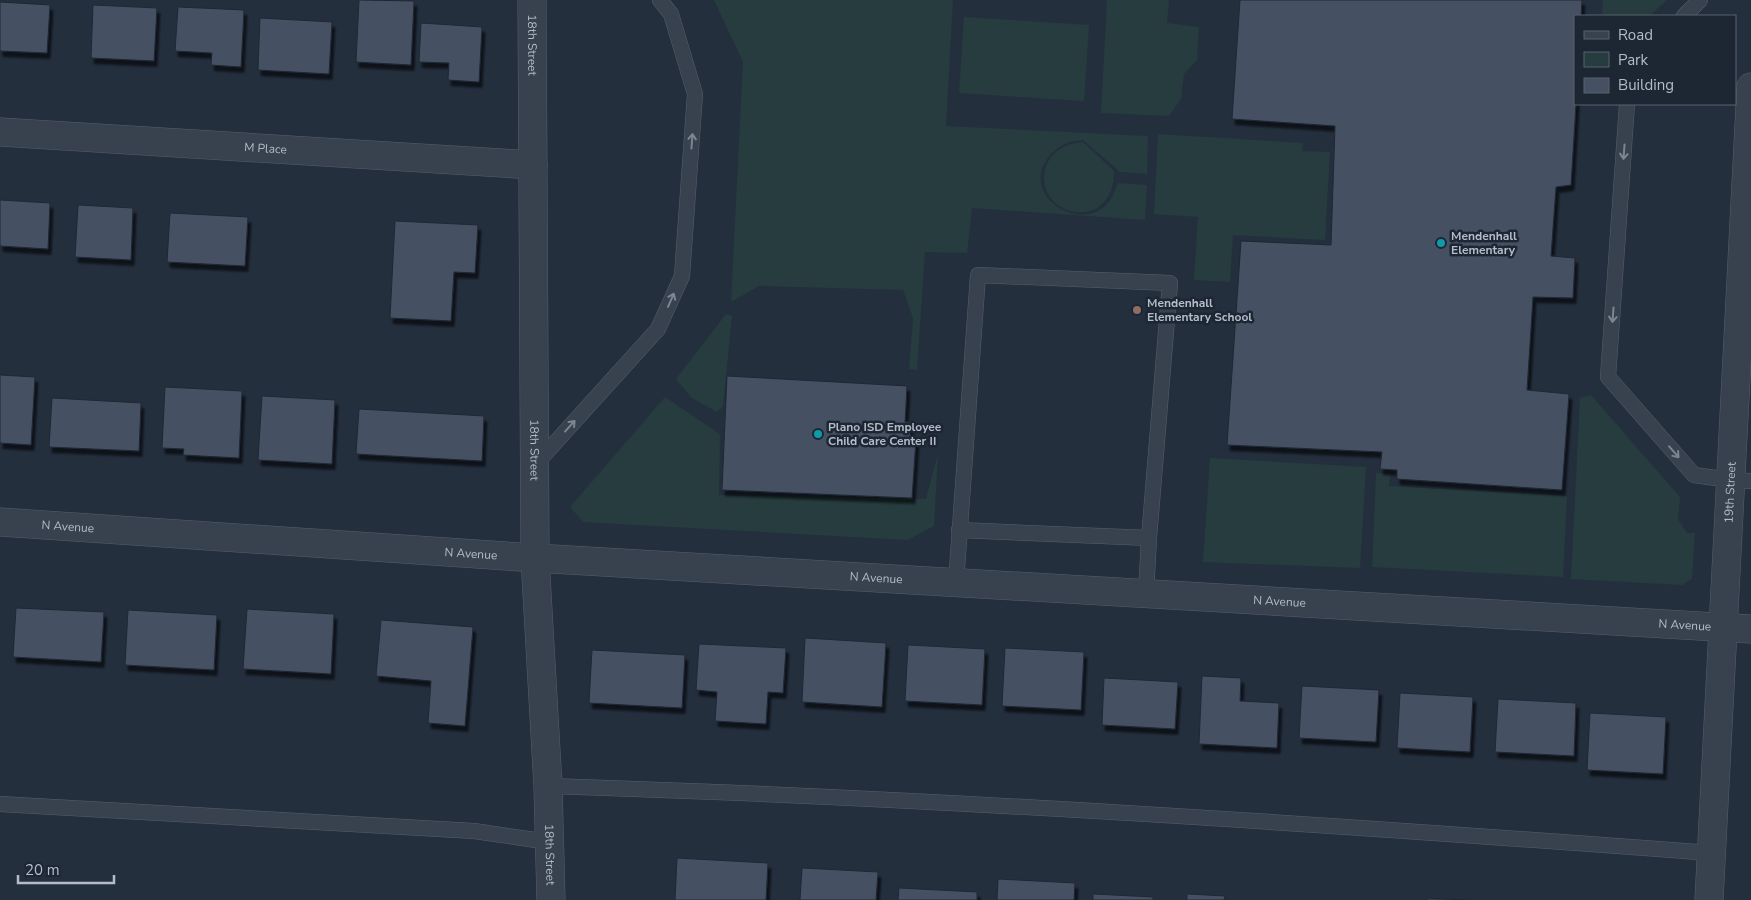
<svg xmlns="http://www.w3.org/2000/svg" width="1751" height="900" viewBox="0 0 1751 900" font-family="'Nunito Sans',sans-serif">
	<style>
		.green { fill: #263c3f }
		.building { fill: #455162; stroke: #1f2835; filter: url(#shadow) }
		.lines { fill: none; stroke-linecap: round; stroke-linejoin: round }
		.service-casing { stroke: #565f6c; stroke-width: 16 }
		.minor-casing { stroke: #565f6c; stroke-width: 29 }
		.tertiary-casing { stroke: #565f6c; stroke-width: 29 }
		.service { stroke: #38414e; stroke-width: 15 }
		.minor { stroke: #38414e; stroke-width: 28 }
		.tertiary { stroke: #38414e; stroke-width: 28 }
		.oneway { stroke: #7c8592 }
		.culture-dot { fill: #0f9aa8; stroke: #1d2633; stroke-width: 2 }
		.education-dot { fill: #8d6e63; stroke: #1d2633; stroke-width: 2 }
		.labels { text-anchor: middle; dominant-baseline: central; stroke-width: 5; stroke-linejoin: round; paint-order: stroke }
		.street-label { font-size: 12px; fill: #b4bcc9; stroke: #1d2633 }
		.poi-label { font-size: 12px; font-weight: bold; fill: #b4bcc9; stroke: #1d2633; text-anchor: start }
	</style>
	<defs>
		<filter id="shadow"><feDropShadow dx="3" dy="5.5" stdDeviation="1" flood-color="#0009"/></filter>
	</defs>
	<rect width="100%" height="100%" fill="#242f3e"/>
	<g class="green">
		<path d="M714,0H953L946,126L1148,136L1147,174L1120,172L1083,140C1067,141 1057,146 1047,159C1021,197 1081,234 1108,203C1113,198 1115,189 1118,183L1147,185L1145,220L972,208L967,253L925,252L917,370L909,369L913,318L903,290L759,286L731,302L743,62Z"/>
		<polygon points="1107,0 1169,0 1167,23 1199,27 1197,60 1184,74 1181,99 1169,116 1101,113"/>
		<polygon points="1603,0 1667,0 1649,16 1602,16"/>
		<polygon points="964,17 1089,25 1084,101 959,93"/>
		<polygon points="1158,134 1303,143 1302,151 1330,152 1325,240 1233,235 1230,282 1194,280 1198,217 1154,214"/>
		<path d="M1083,142L1114,171C1114,187 1110,199 1097,208C1091,211 1084,213 1078,212C1032,208 1032,145 1083,142Z"/>
		<polygon points="726,314 732,316 723,406 717,412 692,398 676,379"/>
		<polygon points="1591,395 1680,497 1678,519 1687,533 1695,533 1692,579 1682,585 1571,579 1580,398"/>
		<polygon points="665,397 720,434 719,495 926,499 938,453 934,526 908,540 583,522 570,507"/>
		<polygon points="1210,458 1366,467 1360,568 1203,562"/>
		<polygon points="1376,473 1390,474 1389,486 1567,496 1563,577 1372,567"/>
	</g>
	<g class="building">
		<polygon points="359,0 414,1 411,65 356,62"/>
		<polygon points="1240,0 1582,0 1581,16 1575,16 1576,104 1571,185 1556,187 1551,256 1575,258 1573,298 1533,297 1527,390 1569,394 1562,490 1397,479 1397,470 1380,469 1382,452 1227,445 1241,241 1331,245 1335,126 1232,119"/>
		<polygon points="0,2 50,5 47,53 0,51"/>
		<polygon points="93,5 157,8 154,61 91,58"/>
		<polygon points="178,7 244,10 241,67 211,65 212,53 175,51"/>
		<polygon points="260,18 332,22 329,74 258,70"/>
		<polygon points="421,23 482,27 479,82 448,80 449,63 419,62"/>
		<polygon points="0,200 50,203 48,249 0,246"/>
		<polygon points="78,205 133,208 131,260 75,257"/>
		<polygon points="170,213 248,217 245,266 167,262"/>
		<polygon points="395,221 478,225 475,273 454,272 451,321 390,318"/>
		<polygon points="0,375 35,377 31,445 0,443"/>
		<polygon points="727,376 907,386 905,422 911,422 910,440 916,439 912,498 722,490"/>
		<polygon points="165,387 242,391 239,458 183,455 184,449 162,448"/>
		<polygon points="262,396 335,400 332,464 258,460"/>
		<polygon points="52,398 141,403 139,451 49,447"/>
		<polygon points="359,409 484,416 482,461 356,454"/>
		<polygon points="16,608 104,612 101,662 13,657"/>
		<polygon points="247,609 334,614 331,674 243,669"/>
		<polygon points="128,610 217,615 214,670 125,665"/>
		<polygon points="381,620 473,627 465,726 428,723 431,681 376,676"/>
		<polygon points="805,638 886,643 882,707 802,702"/>
		<polygon points="699,644 786,648 783,693 768,692 766,724 715,721 717,692 696,690"/>
		<polygon points="908,645 985,649 982,705 905,701"/>
		<polygon points="1005,648 1084,652 1081,710 1002,706"/>
		<polygon points="592,650 685,655 682,708 589,703"/>
		<polygon points="1202,676 1241,678 1240,701 1279,703 1277,748 1199,744"/>
		<polygon points="1104,678 1178,682 1175,729 1102,725"/>
		<polygon points="1302,686 1379,690 1376,742 1299,738"/>
		<polygon points="1400,693 1473,697 1470,752 1397,748"/>
		<polygon points="1498,699 1576,703 1574,756 1495,752"/>
		<polygon points="1590,713 1666,717 1663,774 1587,770"/>
		<polygon points="677,858 768,863 766,900 675,900"/>
		<polygon points="802,868 878,872 876,900 800,900"/>
		<polygon points="998,879 1075,883 1074,900 997,900"/>
		<polygon points="899,888 977,892 977,900 898,900"/>
		<polygon points="1093,894 1153,897 1153,900 1093,900"/>
		<polygon points="1187,894 1225,896 1224,900 1187,900"/>
		<polygon points="1427,898 1466,900 1427,900"/>
	</g>
	<g class="lines">
		<defs>
			<g id="service">
				<polyline points="1684,16 1700,0"/>
				<polyline points="1627,104 1608,377 1694,475 1730,480 1751,481"/>
				<polyline points="534,457 544,455 658,329 682,276 695,94 671,14 660,0"/>
				<polyline points="959,530 1149,538"/>
				<polyline points="956,583 978,275 1170,283 1149,538 1146,594"/>
				<path d="M548,786C936,798 1324,824 1711,853"/>
				<polyline points="0,804 474,831 549,842"/>
			</g>
			<g id="minor">
				<path id="s1" d="M0,132L533,165"/>
				<path id="s2" d="M0,522L535,558L1751,629"/>
				<path id="s3" d="M1709,900L1751,87"/>
			</g>
			<g id="tertiary">
				<path id="s4" d="M532,0L535,558L548,786L551,900"/>
			</g>
		</defs>
		<use href="#service" class="service-casing"/>
		<use href="#minor" class="minor-casing"/>
		<use href="#tertiary" class="tertiary-casing"/>
		<use href="#service" class="service"/>
		<use href="#minor" class="minor"/>
		<use href="#tertiary" class="tertiary"/>
	</g>
	<defs><path id="oneway-shaft" d="M-6 0H5M1.5-3L5.5 0L1.5 3" fill="none" stroke-width="1.6" stroke-linecap="round" stroke-linejoin="round" transform="scale(1.25)"/></defs>
	<g class="oneway">
		<use href="#oneway-shaft" transform="translate(692 141) rotate(-86)"/>
		<use href="#oneway-shaft" transform="translate(1624 152) rotate(94)"/>
		<use href="#oneway-shaft" transform="translate(671 300) rotate(-66)"/>
		<use href="#oneway-shaft" transform="translate(1613 315) rotate(94)"/>
		<use href="#oneway-shaft" transform="translate(570 426) rotate(-48)"/>
		<use href="#oneway-shaft" transform="translate(1674 452) rotate(49)"/>
	</g>
	<g class="culture-dot">
		<circle cx="1441" cy="243" r="5"/>
		<circle cx="818" cy="434" r="5"/>
	</g>
	<circle class="education-dot" cx="1137" cy="310" r="5"/>
	<g class="labels">
		<g class="street-label">
			<text stroke="none"><textPath href="#s4" startOffset="45">18th Street</textPath></text>
			<text stroke="none"><textPath href="#s1" startOffset="266">M Place</textPath></text>
			<text stroke="none"><textPath href="#s4" startOffset="450">18th Street</textPath></text>
			<text stroke="none"><textPath href="#s3" startOffset="408">19th Street</textPath></text>
			<text stroke="none"><textPath href="#s2" startOffset="68">N Avenue</textPath></text>
			<text stroke="none"><textPath href="#s2" startOffset="472">N Avenue</textPath></text>
			<text stroke="none"><textPath href="#s2" startOffset="878">N Avenue</textPath></text>
			<text stroke="none"><textPath href="#s2" startOffset="1282">N Avenue</textPath></text>
			<text stroke="none"><textPath href="#s2" startOffset="1688">N Avenue</textPath></text>
			<text stroke="none"><textPath href="#s4" startOffset="855">18th Street</textPath></text>
		</g>
		<g class="poi-label">
			<text x="1451" y="236">Mendenhall<tspan x="1451" dy="14">Elementary</tspan></text>
			<text x="1147" y="303">Mendenhall<tspan x="1147" dy="14">Elementary School</tspan></text>
			<text x="828" y="427">Plano ISD Employee<tspan x="828" dy="14">Child Care Center II</tspan></text>
		</g>
	</g>
	<rect x="1574" y="15" width="162" height="90" fill="#1d2633" stroke="#59626f"/>
	<rect x="1584" y="31" width="25" height="8" fill="#38414e" stroke="#59626f"/>
	<text x="1618" y="40" font-size="15" fill="#b4bcc9">Road</text>
	<rect x="1584" y="52" width="25" height="15" fill="#263c3f" stroke="#59626f"/>
	<text x="1618" y="65" font-size="15" fill="#b4bcc9">Park</text>
	<rect x="1584" y="78" width="25" height="15" fill="#455162" stroke="#59626f"/>
	<text x="1618" y="90" font-size="15" fill="#b4bcc9">Building</text>
	<path d="M18 875v8h96v-8" fill="none" stroke="#b4bcc9" stroke-width="2.5"/>
	<text x="25" y="875" font-size="15" fill="#b4bcc9" stroke="#1d2633" stroke-width="4" paint-order="stroke">20 m</text>
</svg>
